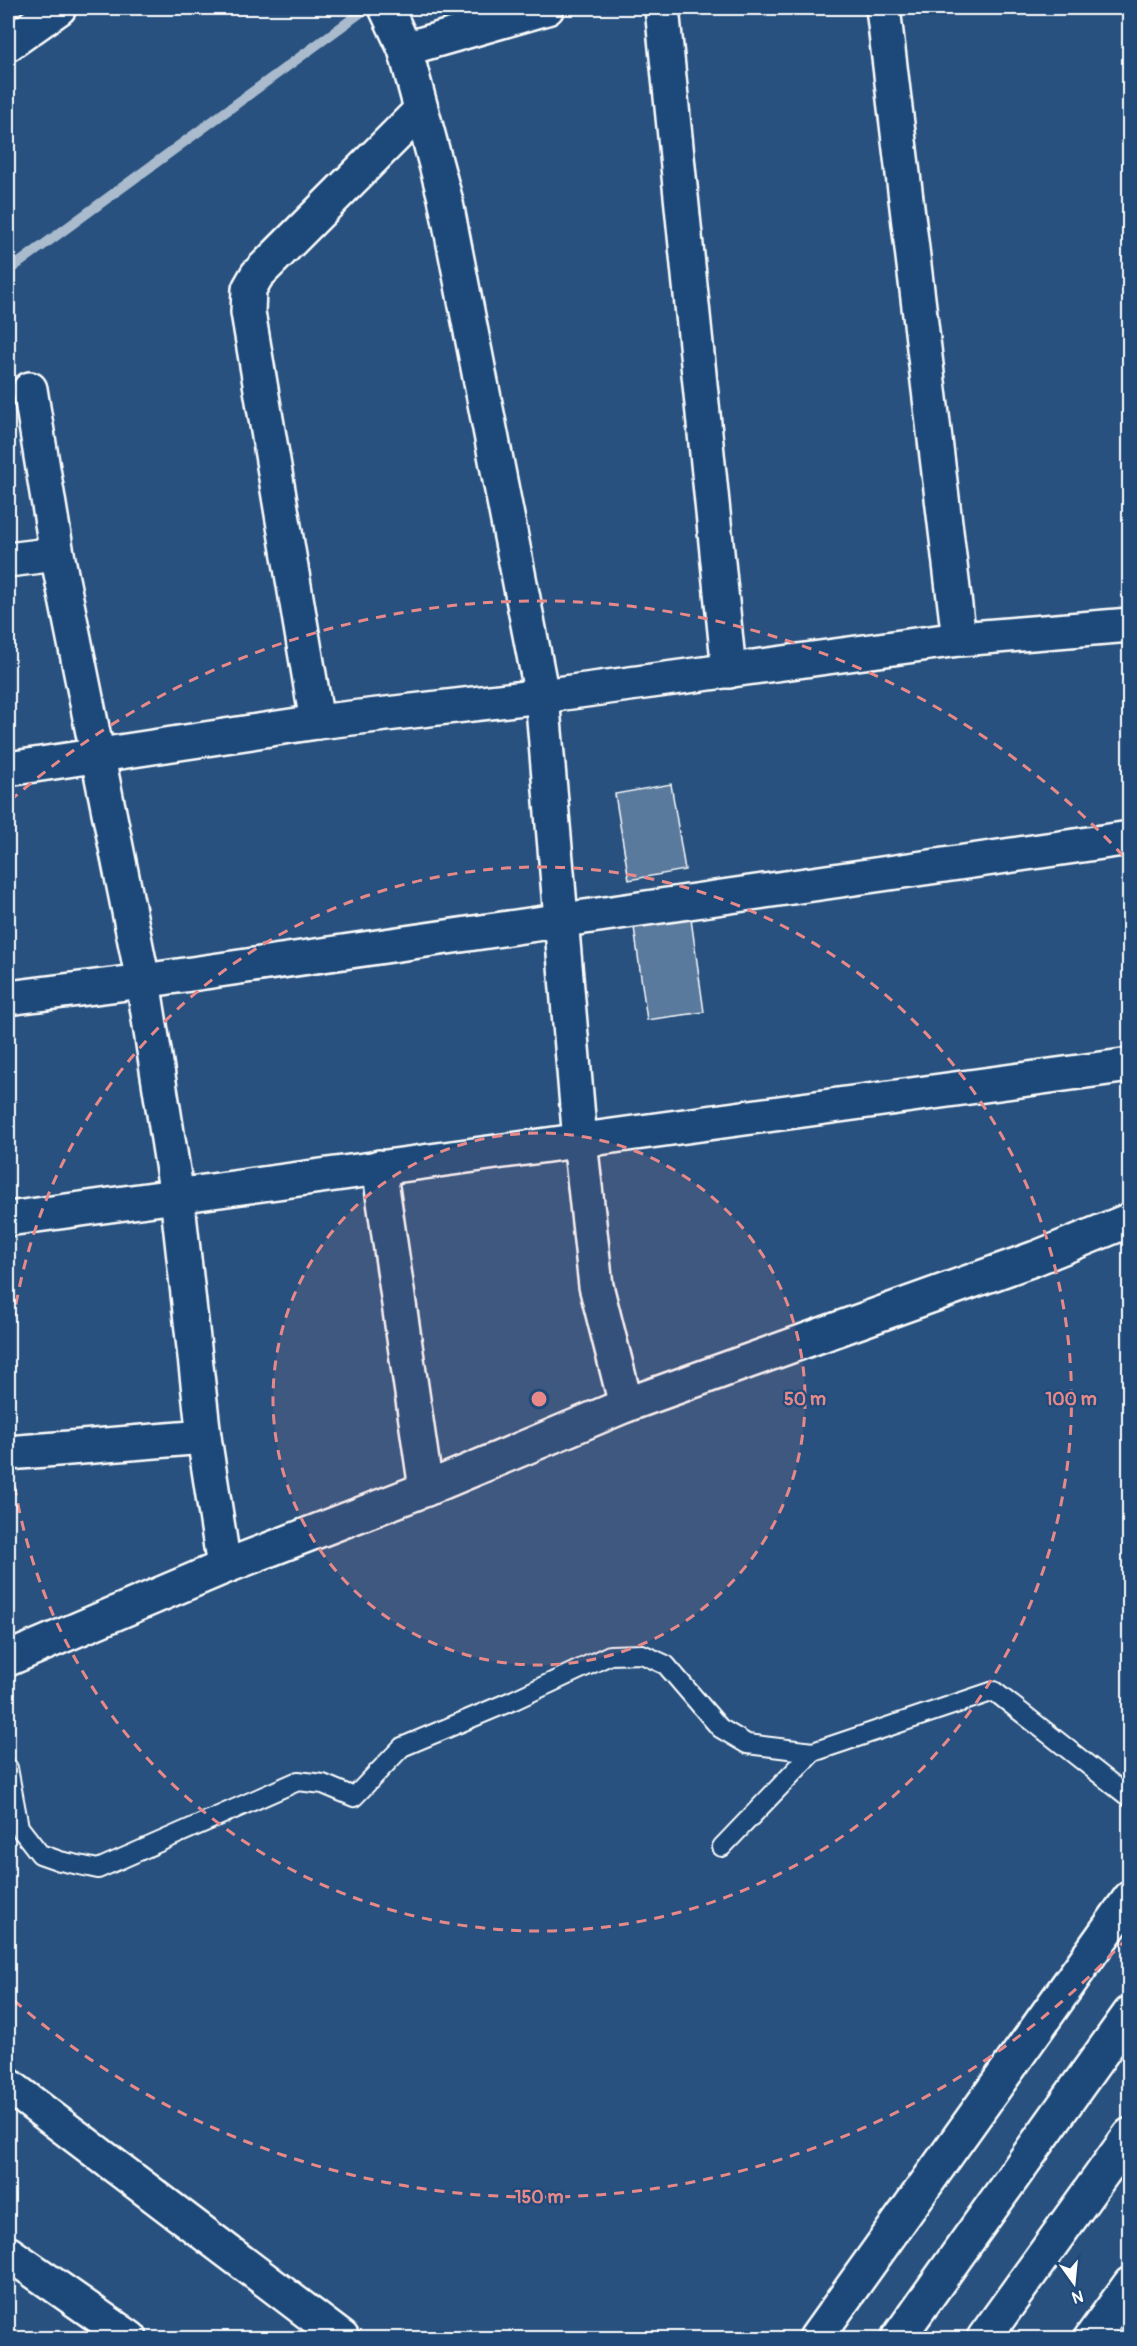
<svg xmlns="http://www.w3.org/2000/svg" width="1137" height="2346" viewBox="0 0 1137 2346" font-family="Pangolin,sans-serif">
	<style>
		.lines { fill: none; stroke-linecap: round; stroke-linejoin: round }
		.stream { stroke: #aabbcd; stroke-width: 10 }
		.building { fill: #5a7a9d; stroke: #fff; stroke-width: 1.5 }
		.service-casing { stroke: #fff; stroke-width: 22 }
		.minor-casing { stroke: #fff; stroke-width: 38 }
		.tertiary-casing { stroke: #fff; stroke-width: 38 }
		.trunk-casing { stroke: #fff; stroke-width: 38 }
		.service { stroke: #1f4a7a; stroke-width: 18 }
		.minor { stroke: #1f4a7a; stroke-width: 33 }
		.tertiary { stroke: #1f4a7a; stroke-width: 33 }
		.trunk { stroke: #1f4a7a; stroke-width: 33 }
		.ring { fill: none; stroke: #e88989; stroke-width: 3; stroke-dasharray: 10 8 }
		.centre { fill: #e88989; stroke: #1f4a7a; stroke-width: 3 }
		.ring-label { font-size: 18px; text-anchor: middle; font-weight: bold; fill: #e88989; stroke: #1f4a7a; stroke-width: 4.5; stroke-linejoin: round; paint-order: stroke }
	</style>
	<rect width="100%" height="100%" fill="#28517f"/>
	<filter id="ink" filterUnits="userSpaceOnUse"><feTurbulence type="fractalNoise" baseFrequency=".0167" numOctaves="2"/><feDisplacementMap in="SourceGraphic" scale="12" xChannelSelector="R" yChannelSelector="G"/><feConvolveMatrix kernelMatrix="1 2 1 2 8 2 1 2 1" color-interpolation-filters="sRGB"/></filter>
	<g filter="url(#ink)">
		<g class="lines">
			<polyline class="stream" points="8,271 367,8"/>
		</g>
		<g class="building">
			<polygon points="671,784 685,870 629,880 615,794"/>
			<polygon points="690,912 704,1012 647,1020 633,920"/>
		</g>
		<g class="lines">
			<defs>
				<g id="service">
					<polyline points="8,1768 19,1827 40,1854 60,1861 98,1869 298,1781 323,1784 354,1797 402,1747 514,1700 610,1655 642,1654 666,1665 720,1728 747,1744 813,1752 994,1691 1130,1798"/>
					<polyline points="722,1847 813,1752"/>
				</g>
				<g id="minor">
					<polyline points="386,8 405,49 445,198 542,696 580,1141 596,1286 626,1405"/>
					<polyline points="662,8 729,671"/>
					<polyline points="883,8 959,639"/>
					<polyline points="8,44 59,8"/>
					<polyline points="405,49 547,8"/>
					<polyline points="30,389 57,554 143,981 177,1196 204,1437 224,1567"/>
					<polyline points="8,560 57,554"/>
					<polyline points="317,722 248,312 249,289 257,275 421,110"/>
					<polyline points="8,769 317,722 542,696 959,639 1130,625"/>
					<polyline points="8,998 143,981 1130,838"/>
					<polyline points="379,1167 426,1489"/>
					<polyline points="8,1219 1130,1065"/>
					<polyline points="8,1453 204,1437"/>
					<polyline points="8,1659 224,1567 426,1489 626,1405 1036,1258 1130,1220"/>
					<polyline points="8,2085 342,2338"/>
					<polyline points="8,2253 130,2338"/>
				</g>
				<g id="tertiary">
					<polyline points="816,2338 1130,1898"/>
					<polyline points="1091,2338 1130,2284"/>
				</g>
				<g id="trunk">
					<polyline points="898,2338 1130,2013"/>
					<polyline points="984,2338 1130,2135"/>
				</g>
			</defs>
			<use href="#service" class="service-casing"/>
			<use href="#minor" class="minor-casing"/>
			<use href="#tertiary" class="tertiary-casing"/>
			<use href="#trunk" class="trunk-casing"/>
			<use href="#service" class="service"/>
			<use href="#minor" class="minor"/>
			<use href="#tertiary" class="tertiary"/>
			<use href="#trunk" class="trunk"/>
		</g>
	</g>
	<circle cx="539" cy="1399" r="266" fill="#e88989" fill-opacity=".12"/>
	<g class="ring">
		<circle cx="539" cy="1399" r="266"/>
		<path d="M8 1376A532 532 0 1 1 8 1422"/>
		<path d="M1127 1938A798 798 0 0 1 10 1997M10 801A798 798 0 0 1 1127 860"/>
	</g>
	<circle cx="539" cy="1399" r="9" class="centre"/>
	<g class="ring-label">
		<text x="805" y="1405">50 m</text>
		<text x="1071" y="1405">100 m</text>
		<text x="539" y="2203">150 m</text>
	</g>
	<rect width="1137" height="2346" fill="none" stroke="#1f4a7a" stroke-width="30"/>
	<rect x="15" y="15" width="1107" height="2316" fill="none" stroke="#fff" stroke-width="2" filter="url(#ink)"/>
	<g transform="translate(1074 2283) rotate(165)" stroke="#1f4a7a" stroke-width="4.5" paint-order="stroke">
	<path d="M0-4.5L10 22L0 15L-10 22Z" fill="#ffffff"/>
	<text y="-9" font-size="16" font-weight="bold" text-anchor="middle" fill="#ffffff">N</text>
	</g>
</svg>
